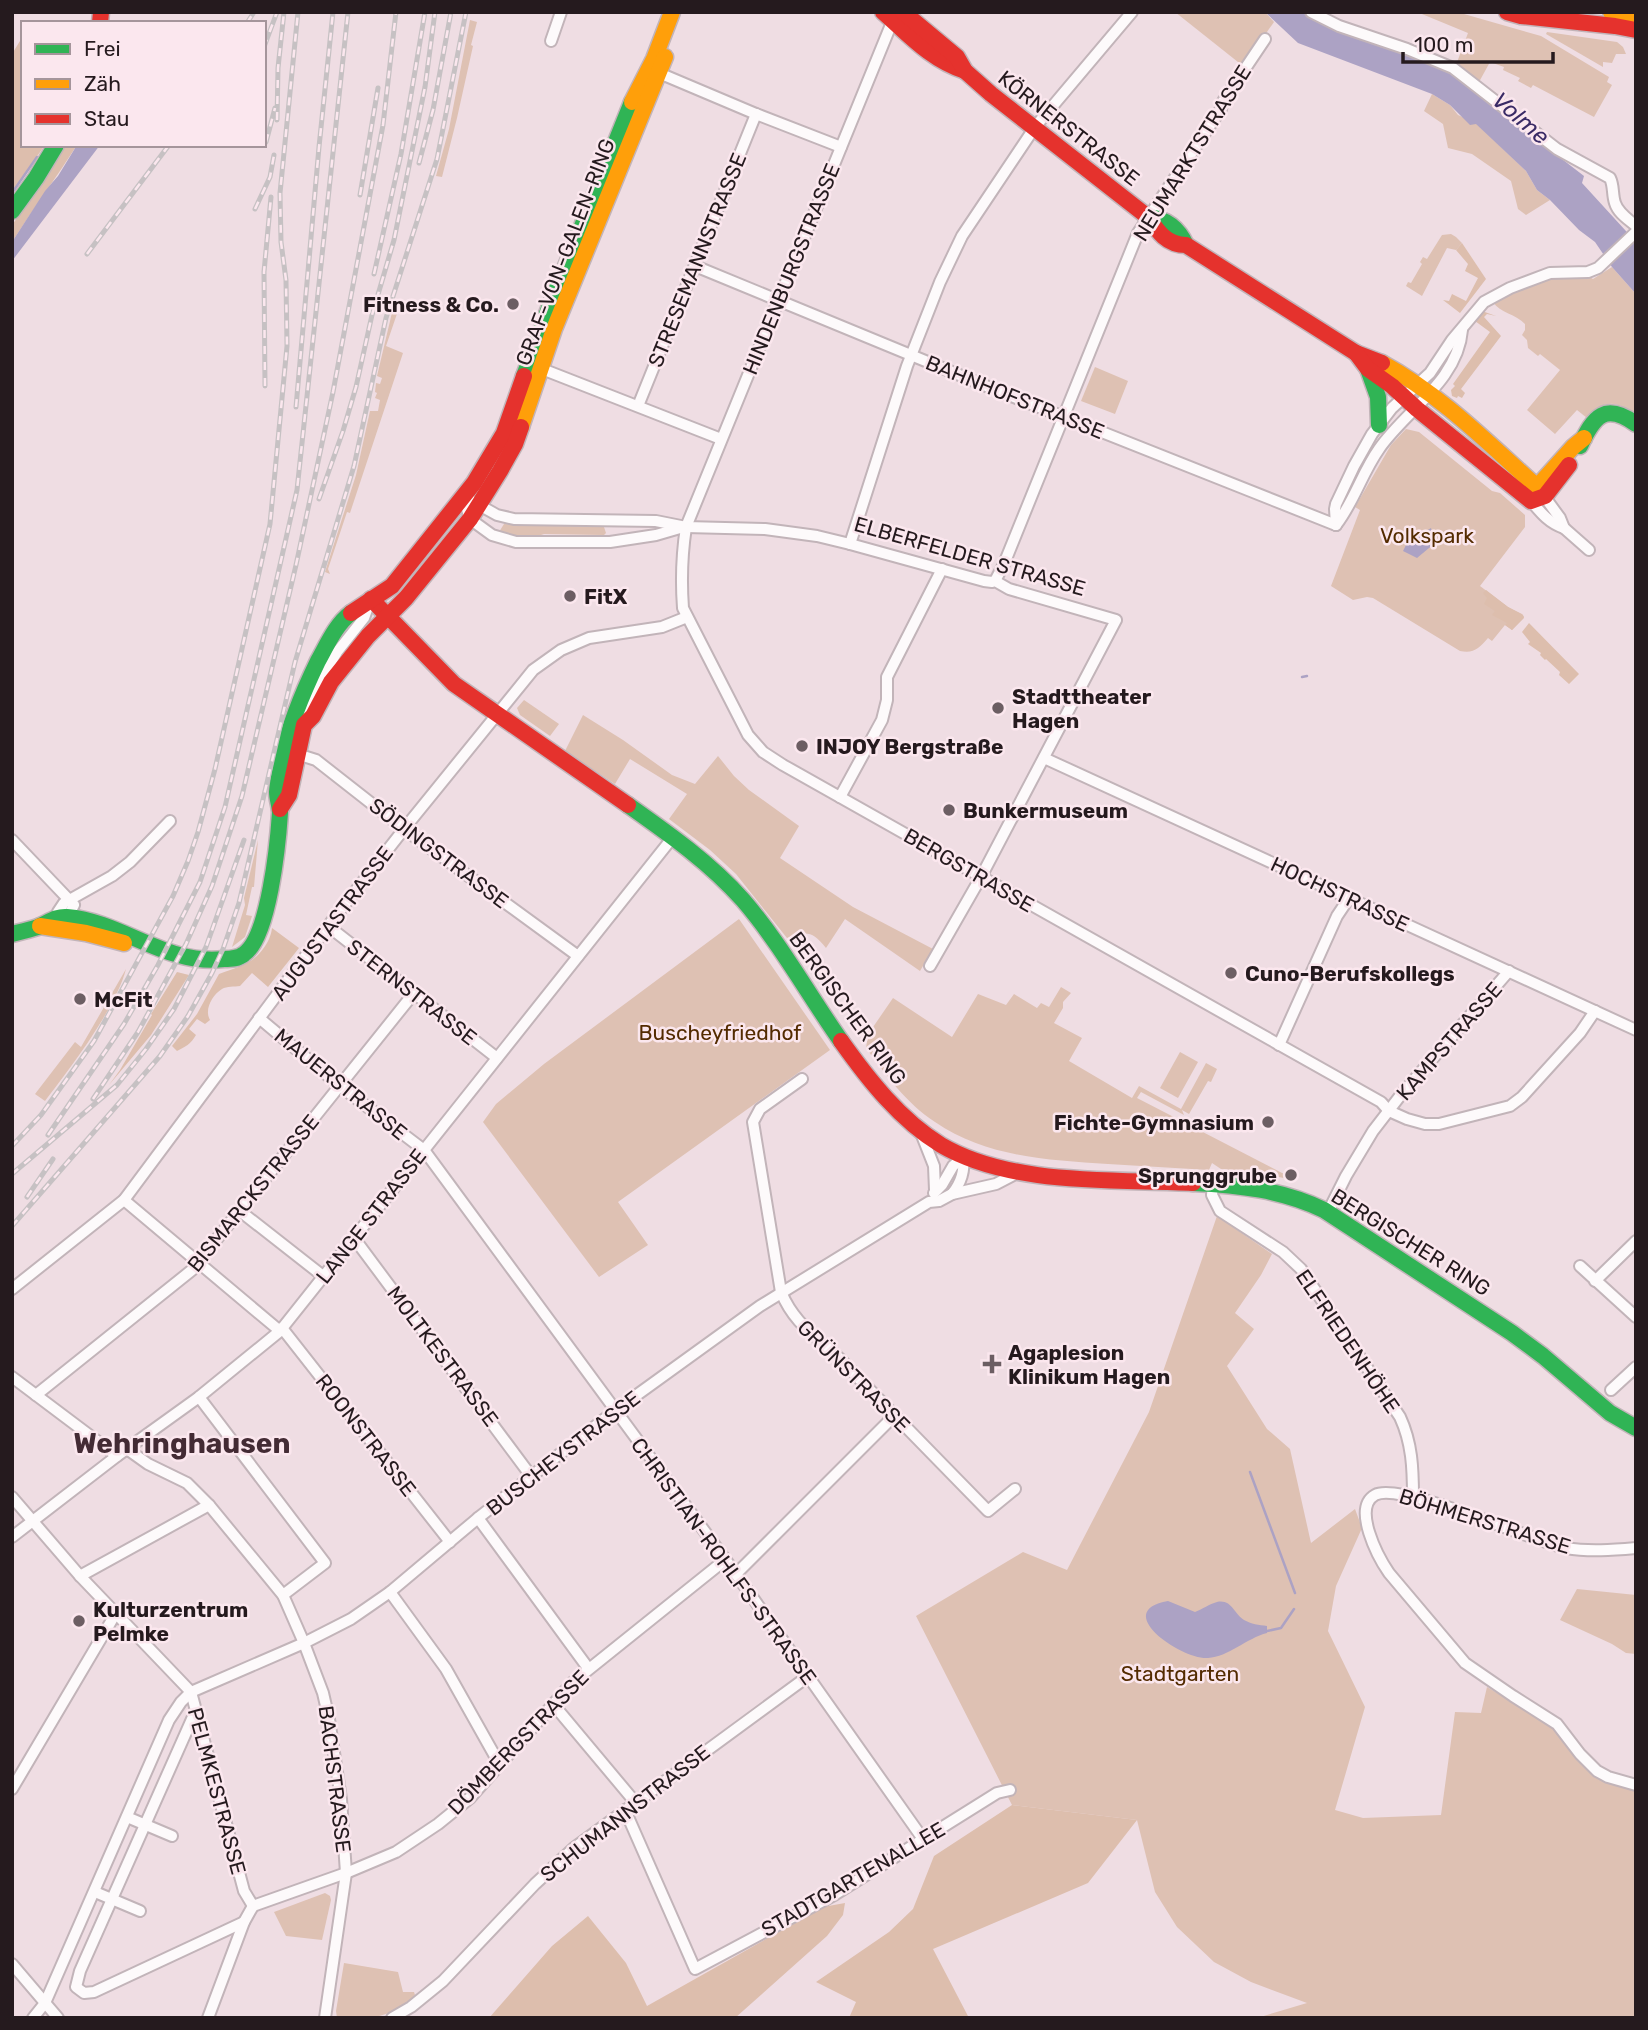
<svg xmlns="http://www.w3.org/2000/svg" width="1648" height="2030" viewBox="0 0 1648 2030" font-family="Rubik,sans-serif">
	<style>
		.green { fill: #dec1b3 }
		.forest { fill: #ddbead }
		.water { fill: #aca2c4 }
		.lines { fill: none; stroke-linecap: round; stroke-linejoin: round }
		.stream { stroke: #aca2c4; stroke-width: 2.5 }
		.street-casing { stroke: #c2b4b9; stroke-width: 14 }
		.fast-casing { stroke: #c2b4b9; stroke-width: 19 }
		.slow-casing { stroke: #c2b4b9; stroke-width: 19 }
		.jam-casing { stroke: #c2b4b9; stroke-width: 19 }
		.street { stroke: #fdfafb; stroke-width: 10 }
		.fast { stroke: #30b455; stroke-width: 16 }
		.slow { stroke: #ff9f0a; stroke-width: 16 }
		.jam { stroke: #e5322d; stroke-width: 16 }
		.rail-casing { stroke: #c6c1c3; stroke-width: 5 }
		.rail { stroke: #fbe7ee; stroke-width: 2.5; stroke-dasharray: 8; stroke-linecap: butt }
		.poi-dot { fill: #6c5e63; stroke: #fbe7ee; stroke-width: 2.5 }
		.labels { text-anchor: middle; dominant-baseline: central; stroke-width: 5; stroke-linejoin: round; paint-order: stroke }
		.street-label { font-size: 21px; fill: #251a1e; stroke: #fbe7ee }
		.poi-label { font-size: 21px; font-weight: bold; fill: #251a1e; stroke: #fbe7ee; text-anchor: start }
		.park-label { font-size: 21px; fill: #532b00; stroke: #fbe7ee }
		.water-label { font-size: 23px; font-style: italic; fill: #3a2b66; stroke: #fbe7ee }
		.district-label { font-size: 28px; font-weight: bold; fill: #432b34; stroke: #fbe7ee }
	</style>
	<rect width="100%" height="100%" fill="#efdde3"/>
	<g class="green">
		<polygon points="1175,12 1265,12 1274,22 1243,66"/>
		<polygon points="1417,12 1457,12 1541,36 1609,77 1607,82 1612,85 1594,117 1533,85 1531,88 1518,81 1520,78 1503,70 1504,67 1490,62 1479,82 1456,65 1468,33"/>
		<polygon points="470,20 477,22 471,45 473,46 457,118 442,177 436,176 449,129"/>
		<polygon points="1547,32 1617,42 1623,47 1626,54 1616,54 1612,63 1603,62 1603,67 1546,34"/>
		<polygon points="1432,94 1450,105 1458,115 1476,123 1526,171 1537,190 1550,200 1526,215 1518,209 1511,181 1472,154 1448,148 1443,124 1424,111"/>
		<polygon points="1451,234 1456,237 1462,243 1456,250 1447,248 1422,296 1406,286 1408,282 1411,283 1422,264 1420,262 1423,257 1427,259 1442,235"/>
		<path d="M1612,267L1636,294V415C1617,400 1603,399 1587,418L1577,410L1555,434L1527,410L1560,370L1540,354L1538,356L1528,348L1527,340L1522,335L1525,330V324C1516,314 1500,313 1493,302L1512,292L1556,276H1588L1593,279Z"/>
		<polygon points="395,300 401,302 386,346 403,353 350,513 347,512 328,569 330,574 325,572 356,475 370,411 378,411 380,400 375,398 377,393 375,392 376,383 380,384 382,378 377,376"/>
		<polygon points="1095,367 1128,381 1115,414 1081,401"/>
		<path d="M1406,429L1419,432L1492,491L1500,493L1525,515V527L1480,586L1508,607L1522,614L1524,617L1512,630L1505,625L1492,641L1488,638C1479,648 1474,654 1460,651L1373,598L1367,597L1353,600L1331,586L1360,510L1355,507L1391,445Z"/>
		<polygon points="504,524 604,527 606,533 604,535 544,534 532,538 517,537 499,532"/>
		<polygon points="524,700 559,724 550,736 520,715 517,708"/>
		<path d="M583,715L623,740L672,775L695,784L718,756L734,776L749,790L799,826L780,858L853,907L933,949L920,971L845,919L826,948C812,931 807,931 787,938L736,874L710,850L669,819L687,794L630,759L615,784L565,751Z"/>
		<polygon points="258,840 254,887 252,887 246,915 252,916 245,937 232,947 245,905 244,898"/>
		<polygon points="739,919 830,1050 618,1202 648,1245 599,1277 483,1122 496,1104 544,1064"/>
		<path d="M126,969C116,1008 71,1067 45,1101L35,1094L75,1042L81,1047Z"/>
		<path d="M1061,987L1071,993L1063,1002V1008L1054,1023L1082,1038L1069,1061L1132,1098L1139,1086L1181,1109L1206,1063L1217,1069L1211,1082L1208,1081L1189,1114L1182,1110L1184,1115L1141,1092L1137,1098L1284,1174L1286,1170L1297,1175L1295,1180L1297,1181L1257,1172L1221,1169L1212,1163L1209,1170C1175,1168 1141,1166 1108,1164C1047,1160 986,1157 935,1122C906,1103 886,1075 866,1048L869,1029L871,1030L893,998L952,1037L978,994L1006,1005L1014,994L1037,1008L1041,1003L1049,1007Z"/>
		<polygon points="1180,1052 1198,1062 1178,1098 1160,1088"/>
		<polygon points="1217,1216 1272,1254 1261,1275 1235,1313 1254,1329 1227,1366 1267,1429 1290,1449 1311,1543 1355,1509 1362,1528 1336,1586 1328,1631 1365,1707 1335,1810 1363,1818 1441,1815 1455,1712 1481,1713 1487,1687 1556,1728 1594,1772 1636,1785 1636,2018 1257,2018 1307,2003 1251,1982 1214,1962 1177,1927 1155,1892 1137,1820 1012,1805 916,1616 1023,1552 1067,1570 1149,1412"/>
		<polygon points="1577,1589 1636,1595 1636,1654 1626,1653 1612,1644 1560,1620"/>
		<polygon points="325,1893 330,1896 331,1900 322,1940 286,1936 274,1912"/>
		<path d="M344,1963L398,1972L403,1992H414L415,1995C392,2020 368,2018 337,2018L336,2011Z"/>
	</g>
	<g class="forest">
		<polygon points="23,36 23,145 45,145 12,192 12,54"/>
		<path d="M66,145H77C56,178 33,209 12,242V225L49,174Z"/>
		<polygon points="1462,243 1486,279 1460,313 1443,300 1449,301 1452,294 1466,301 1478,278 1465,271 1468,264 1456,250"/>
		<polygon points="1482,311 1496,316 1487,314 1484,317 1501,336 1461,389 1465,393 1462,398 1458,396 1457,398 1452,396 1451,390 1455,386 1453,384 1490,332 1475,321"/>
		<polygon points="1486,590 1508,607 1523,615 1524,618 1512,630 1505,625 1507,623 1492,615 1495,611 1484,604 1487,598 1483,593"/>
		<polygon points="1529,623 1579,674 1569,684 1559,675 1560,672 1546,659 1545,660 1540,655 1541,653 1528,644 1530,642 1522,632"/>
		<path d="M272,928L299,948L268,987L252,973L240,986C234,987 227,986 222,989C212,995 204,1010 210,1020L205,1024L197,1019L189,1029L196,1035C191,1044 185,1047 177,1051L172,1046L197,1014L219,974C237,967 251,965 263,949C268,942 271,936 272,928Z"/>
		<polygon points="177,972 189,975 151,1035 109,1085 120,1070 152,1015 151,1014"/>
		<polygon points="1012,1805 1137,1820 1088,1883 933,1949 969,2018 849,2018 856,2002 816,1982 889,1932 913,1909 934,1856"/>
		<polygon points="845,1903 843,1915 827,1936 735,2018 489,2018 552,1946 588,1916 626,1963 647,2006 823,1907"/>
	</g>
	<g class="water">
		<polygon points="1265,12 1302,12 1321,24 1343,33 1407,54 1449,72 1584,176 1582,183 1636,242 1636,294 1612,267 1595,242 1579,230 1550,200 1537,190 1526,171 1476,124 1470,125 1450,105 1432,94 1298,43"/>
		<polygon points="77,145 100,145 12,261 12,242 45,191 58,176"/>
		<polygon points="1431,528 1435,543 1417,558 1403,551 1409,539 1418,536"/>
		<path d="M1168,1601L1195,1612C1203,1609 1209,1604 1217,1602C1232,1599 1234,1614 1244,1620C1251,1624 1259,1625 1267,1626V1633C1247,1638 1228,1657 1208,1658C1182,1660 1110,1611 1168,1601Z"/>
	</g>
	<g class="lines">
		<g class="stream">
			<polyline points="12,193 37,157"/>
			<polyline points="1302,677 1307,676"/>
			<polyline points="1250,1472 1295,1593"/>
			<polyline points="1267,1631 1281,1628 1294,1609"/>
		</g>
		<defs>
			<g id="street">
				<path d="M1311,12L1339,26L1407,49L1453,68L1557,149L1610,178C1614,186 1612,194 1615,203C1618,213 1628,219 1636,226"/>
				<path d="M895,15L686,527C682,553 681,581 683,608L748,735L763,752L783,765C982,877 1181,990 1381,1102L1389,1111L1407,1119L1425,1124H1439L1510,1106L1522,1097L1580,1033L1595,1011"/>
				<polyline points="551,41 561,12"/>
				<polyline points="659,73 756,114 841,147"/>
				<polyline points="695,266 986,386 1336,525"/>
				<polyline points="542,369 721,439"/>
				<polyline points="638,406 756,114"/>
				<polyline points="1541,492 1560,518 1564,528 1589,550"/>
				<path d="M1532,495L1531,501C1541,513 1549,523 1564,528"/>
				<polyline points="463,496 497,515 514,519 656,521 686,527 765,529 817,536 850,544 984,581 992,582 995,581 1009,589 1116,620 981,877 930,966"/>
				<polyline points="463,496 470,519 492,535 516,542 610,542 656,535 680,528"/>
				<polyline points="1336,525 1335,509 1336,504 1354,466 1372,434 1392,408 1430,373 1452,340 1484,302 1510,288 1550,273 1588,272 1598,268 1636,232"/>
				<path d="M1336,525C1354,502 1362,473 1379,449C1405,411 1458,381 1462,330"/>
				<polyline points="850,544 907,366 940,282 962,236 1035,127 1132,12"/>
				<polyline points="995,581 1004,564 1138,233 1221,109 1222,103 1265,39"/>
				<polyline points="304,725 303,714 311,694 337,652 364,618 370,601"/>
				<polyline points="297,754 316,760 404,829 578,956"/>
				<polyline points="1044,758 1636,1030"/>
				<polyline points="840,797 882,720 887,700 887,677 942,569"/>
				<polyline points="12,840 74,905 65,922"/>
				<polyline points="58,921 58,912 64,903 112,876 130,862 170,821"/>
				<polyline points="328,926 497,1058"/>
				<polyline points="259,1018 340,1086 424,1150 736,1574 923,1839"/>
				<polyline points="1279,1045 1337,916 1349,898"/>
				<path d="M802,1079L760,1109L753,1122L781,1292C796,1328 821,1338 845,1364C892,1413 940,1462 988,1511L1015,1489"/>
				<polyline points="921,1133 934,1166 935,1190"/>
				<path d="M1213,1184L1212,1195L1220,1211L1283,1252L1301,1269L1400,1417C1412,1443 1413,1468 1413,1497"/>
				<polyline points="934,1193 942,1185 953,1166 963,1157"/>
				<path d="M952,1194C961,1183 965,1172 963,1157"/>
				<polyline points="124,1200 280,1331"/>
				<polyline points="240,1211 323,1276"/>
				<polyline points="1328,1212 1346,1176 1373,1131 1400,1096 1509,971"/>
				<polyline points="354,1238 531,1476"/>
				<polyline points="1580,1266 1636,1317"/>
				<polyline points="1595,1281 1636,1241"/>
				<polyline points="12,1289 124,1200 328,926 404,829 533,670 561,650 589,638 662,627 687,617"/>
				<polyline points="282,1328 450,1542"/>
				<polyline points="12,1377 117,1456"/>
				<polyline points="1611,1390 1636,1367"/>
				<polyline points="36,1395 192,1270 414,993"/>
				<polyline points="199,1397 325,1563 283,1595"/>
				<polyline points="127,1449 148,1464 187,1483 209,1505 283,1595 304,1643 323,1693 329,1719 341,1799 346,1873 325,2018"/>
				<polyline points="12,1497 80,1576 191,1692 244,1891 253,1906"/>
				<polyline points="478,1518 588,1668"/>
				<polyline points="12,1537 117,1456 199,1397 280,1331 673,837"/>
				<path d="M1636,1548C1613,1550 1589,1552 1566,1548C1532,1541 1400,1481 1375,1495C1352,1508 1378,1557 1389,1573L1465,1663L1513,1696L1557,1724L1580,1754L1597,1771L1608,1777L1636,1785"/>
				<polyline points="736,1574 894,1416"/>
				<polyline points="80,1576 209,1505"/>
				<polyline points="390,1592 446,1669 500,1765"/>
				<polyline points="553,1704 635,1802"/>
				<polyline points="196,1710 80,1971 76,1987 84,1993 94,1992 244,1922"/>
				<polyline points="12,1789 116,1613"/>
				<polyline points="625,1810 695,1969 834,1895 997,1793 1010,1790"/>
				<polyline points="127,1817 172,1836"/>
				<polyline points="95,1892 140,1911"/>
				<polyline points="253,1906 346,1873 396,1852 438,1824 470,1798 573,1682 725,1560"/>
				<polyline points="12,1964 58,2018"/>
				<polyline points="33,2018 45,2003 169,1720 181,1702 191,1692 304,1643 351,1619 390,1592 478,1518 616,1410 760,1306 929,1202 939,1201 952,1194 996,1184 1019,1172"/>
				<polyline points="208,2018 244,1922 253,1906"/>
				<polyline points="392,2018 411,2007 443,1981 535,1884 574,1848 807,1677"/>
			</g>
			<g id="fast">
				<polyline points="12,211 36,178 56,145"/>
				<path d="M1148,217C1167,219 1178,228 1186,245"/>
				<polyline points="1368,369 1378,397 1379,425"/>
				<polyline points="524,376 548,311 632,102"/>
				<path d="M1580,446C1594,416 1605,402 1636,424"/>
				<path d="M628,805C669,834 709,862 743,900C780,943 808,994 841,1041"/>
				<path d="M12,934C20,932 29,930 38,927C48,923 56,916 67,917C123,922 166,966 224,959C231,959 238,959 244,954C269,937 278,843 280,813C280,806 277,799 277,792C278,780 281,767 283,755C290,722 303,692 318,661C327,645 336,624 351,613"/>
				<path d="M1193,1183C1238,1185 1283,1190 1324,1210L1512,1333L1543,1356L1610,1413L1636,1428"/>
			</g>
			<g id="slow">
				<polyline points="1611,12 1636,16"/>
				<polyline points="632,102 654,59 672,12"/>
				<path d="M1382,363C1441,395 1487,442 1537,487L1573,447L1584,438"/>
				<polyline points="521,427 554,329 665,57"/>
				<polyline points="40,926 86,933 124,943"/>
			</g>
			<g id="jam">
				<path d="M883,12C909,35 931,60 965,71"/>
				<path d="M903,12L957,57L965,71L991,94L1148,217C1158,232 1167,245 1186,245L1356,353L1382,363"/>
				<polyline points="1507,12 1521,16 1615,26 1636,30"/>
				<polyline points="100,23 101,12"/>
				<polyline points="1356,353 1368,369 1392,386 1417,409 1531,501 1545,496 1569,465"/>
				<polyline points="371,599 454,684 628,805"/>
				<polyline points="351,613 392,586 474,483 504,433 524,376"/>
				<polyline points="280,809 289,795 304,725 313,716 331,682 368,636 406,598 470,519 500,471 515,444 521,427"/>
				<path d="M841,1041C868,1079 900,1120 941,1145C1011,1186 1113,1179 1193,1183"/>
			</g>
		</defs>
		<use href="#street" class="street-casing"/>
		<use href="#fast" class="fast-casing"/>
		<use href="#slow" class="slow-casing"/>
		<use href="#jam" class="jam-casing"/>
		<use href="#street" class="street"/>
		<use href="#fast" class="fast"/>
		<use href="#slow" class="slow"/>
		<use href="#jam" class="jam"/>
		<defs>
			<g id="rail">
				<polyline points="247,23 254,12"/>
				<polyline points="264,47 277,12"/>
				<polyline points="277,120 278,68 284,12"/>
				<polyline points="266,142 275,108"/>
				<polyline points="419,163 433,110 451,12"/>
				<polyline points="360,195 378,88"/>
				<polyline points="255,209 270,177 274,155"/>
				<polyline points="87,254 169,145"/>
				<polyline points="374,274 401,154 425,12"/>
				<polyline points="265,386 264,272 271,197"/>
				<polyline points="296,407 319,147 333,12"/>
				<polyline points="319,499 343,431 356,387 372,315 394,240 425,87 435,12"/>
				<polyline points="93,1099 138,1032 186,944 212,886 242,796 296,565 333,392 383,125 396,12"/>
				<polyline points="48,1135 124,1024 158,965 200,882 225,807 297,490 348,12"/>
				<polyline points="12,1146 41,1115 94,1041 173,896 188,861 198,832 215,769 270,524 287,346 286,280 281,242 280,193 298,12"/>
				<polyline points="12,1174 117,1085 146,1049 174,1009 206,947 244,840"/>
				<polyline points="27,1197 53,1159"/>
				<polyline points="12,1226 160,1056 188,1016 212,973 223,949 239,903 295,662 354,466 386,318 437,159 466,12"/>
			</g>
		</defs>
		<use href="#rail" class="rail-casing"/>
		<use href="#rail" class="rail"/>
	</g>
	<g class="poi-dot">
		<circle cx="513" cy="304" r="7"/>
		<circle cx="570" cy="596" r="7"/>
		<circle cx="998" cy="708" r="7"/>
		<circle cx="802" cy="746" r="7"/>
		<circle cx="949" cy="810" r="7"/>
		<circle cx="1231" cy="973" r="7"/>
		<circle cx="80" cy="999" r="7"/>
		<circle cx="1268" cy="1122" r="7"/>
		<circle cx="1291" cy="1175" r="7"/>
		<path d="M988.5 1353.5h7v7h7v7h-7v7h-7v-7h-7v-7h7z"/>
		<circle cx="79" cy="1621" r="7"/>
	</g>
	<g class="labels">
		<g class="street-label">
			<text transform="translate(1069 128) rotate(38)">KÖRNERSTRASSE</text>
			<text transform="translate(1192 153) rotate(-58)">NEUMARKTSTRASSE</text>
			<text transform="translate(565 252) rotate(-69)">GRAF-VON-GALEN-RING</text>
			<text transform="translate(697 260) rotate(-68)">STRESEMANNSTRASSE</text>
			<text transform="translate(791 269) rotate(-68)">HINDENBURGSTRASSE</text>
			<text transform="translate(1015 397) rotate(22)">BAHNHOFSTRASSE</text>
			<text transform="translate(970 556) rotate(16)">ELBERFELDER STRASSE</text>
			<text transform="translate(439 853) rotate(37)">SÖDINGSTRASSE</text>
			<text transform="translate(969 870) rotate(30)">BERGSTRASSE</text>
			<text transform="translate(1340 894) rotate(25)">HOCHSTRASSE</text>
			<text transform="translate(332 923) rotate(-53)">AUGUSTASTRASSE</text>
			<text transform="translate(412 992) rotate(38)">STERNSTRASSE</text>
			<text transform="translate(848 1008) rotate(54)">BERGISCHER RING</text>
			<text transform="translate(1449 1041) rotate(-49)">KAMPSTRASSE</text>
			<text transform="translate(341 1084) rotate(39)">MAUERSTRASSE</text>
			<text transform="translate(253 1193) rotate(-51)">BISMARCKSTRASSE</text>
			<text transform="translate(371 1216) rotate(-52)">LANGE STRASSE</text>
			<text transform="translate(1411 1242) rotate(32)">BERGISCHER RING</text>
			<text transform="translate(1348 1341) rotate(56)">ELFRIEDENHÖHE</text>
			<text transform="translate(443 1356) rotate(53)">MOLTKESTRASSE</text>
			<text transform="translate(854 1376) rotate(45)">GRÜNSTRASSE</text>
			<text transform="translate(366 1435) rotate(52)">ROONSTRASSE</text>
			<text transform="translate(563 1453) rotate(-38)">BUSCHEYSTRASSE</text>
			<text transform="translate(1485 1521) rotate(17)">BÖHMERSTRASSE</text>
			<text transform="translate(724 1561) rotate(54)">CHRISTIAN-ROHLFS-STRASSE</text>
			<text transform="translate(518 1742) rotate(-46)">DÖMBERGSTRASSE</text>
			<text transform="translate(335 1779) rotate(83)">BACHSTRASSE</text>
			<text transform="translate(217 1791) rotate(75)">PELMKESTRASSE</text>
			<text transform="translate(625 1813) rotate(-38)">SCHUMANNSTRASSE</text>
			<text transform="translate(853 1879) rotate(-30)">STADTGARTENALLEE</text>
		</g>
		<g class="poi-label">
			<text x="499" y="304" text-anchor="end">Fitness &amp; Co.</text>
			<text x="584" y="596">FitX</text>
			<text x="1012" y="696">Stadttheater<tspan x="1012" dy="24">Hagen</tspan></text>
			<text x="816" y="746">INJOY Bergstraße</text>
			<text x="963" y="810">Bunkermuseum</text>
			<text x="1245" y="973">Cuno-Berufskollegs</text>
			<text x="94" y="999">McFit</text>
			<text x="1254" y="1122" text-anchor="end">Fichte-Gymnasium</text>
			<text x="1277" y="1175" text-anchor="end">Sprunggrube</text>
			<text x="1008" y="1352">Agaplesion<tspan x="1008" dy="24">Klinikum Hagen</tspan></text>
			<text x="93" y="1609">Kulturzentrum<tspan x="93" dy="24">Pelmke</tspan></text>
		</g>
		<g class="park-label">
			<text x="1427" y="535">Volkspark</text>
			<text x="720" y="1032">Buscheyfriedhof</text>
			<text x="1180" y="1673">Stadtgarten</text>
		</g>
		<g class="water-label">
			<text transform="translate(1521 118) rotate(41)">Volme</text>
		</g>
		<g class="district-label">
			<text x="182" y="1443">Wehringhausen</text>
		</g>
	</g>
	<rect width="1648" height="2030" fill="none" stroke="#251a1e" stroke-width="28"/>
	<rect x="21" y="21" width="245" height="126" fill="#fbe7ee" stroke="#a5959b" stroke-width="2"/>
	<rect x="35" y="44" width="35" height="10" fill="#30b455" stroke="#a5959b" stroke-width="2"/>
	<text x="84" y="56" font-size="21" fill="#251a1e">Frei</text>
	<rect x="35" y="79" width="35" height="10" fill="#ff9f0a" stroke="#a5959b" stroke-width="2"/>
	<text x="84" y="91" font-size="21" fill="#251a1e">Zäh</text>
	<rect x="35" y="114" width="35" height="10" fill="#e5322d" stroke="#a5959b" stroke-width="2"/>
	<text x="84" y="126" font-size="21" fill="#251a1e">Stau</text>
	<path d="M1403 52v10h150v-10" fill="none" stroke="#251a1e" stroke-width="3.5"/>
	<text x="1414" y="52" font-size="21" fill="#251a1e" stroke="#fbe7ee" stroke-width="5" paint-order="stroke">100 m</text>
</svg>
